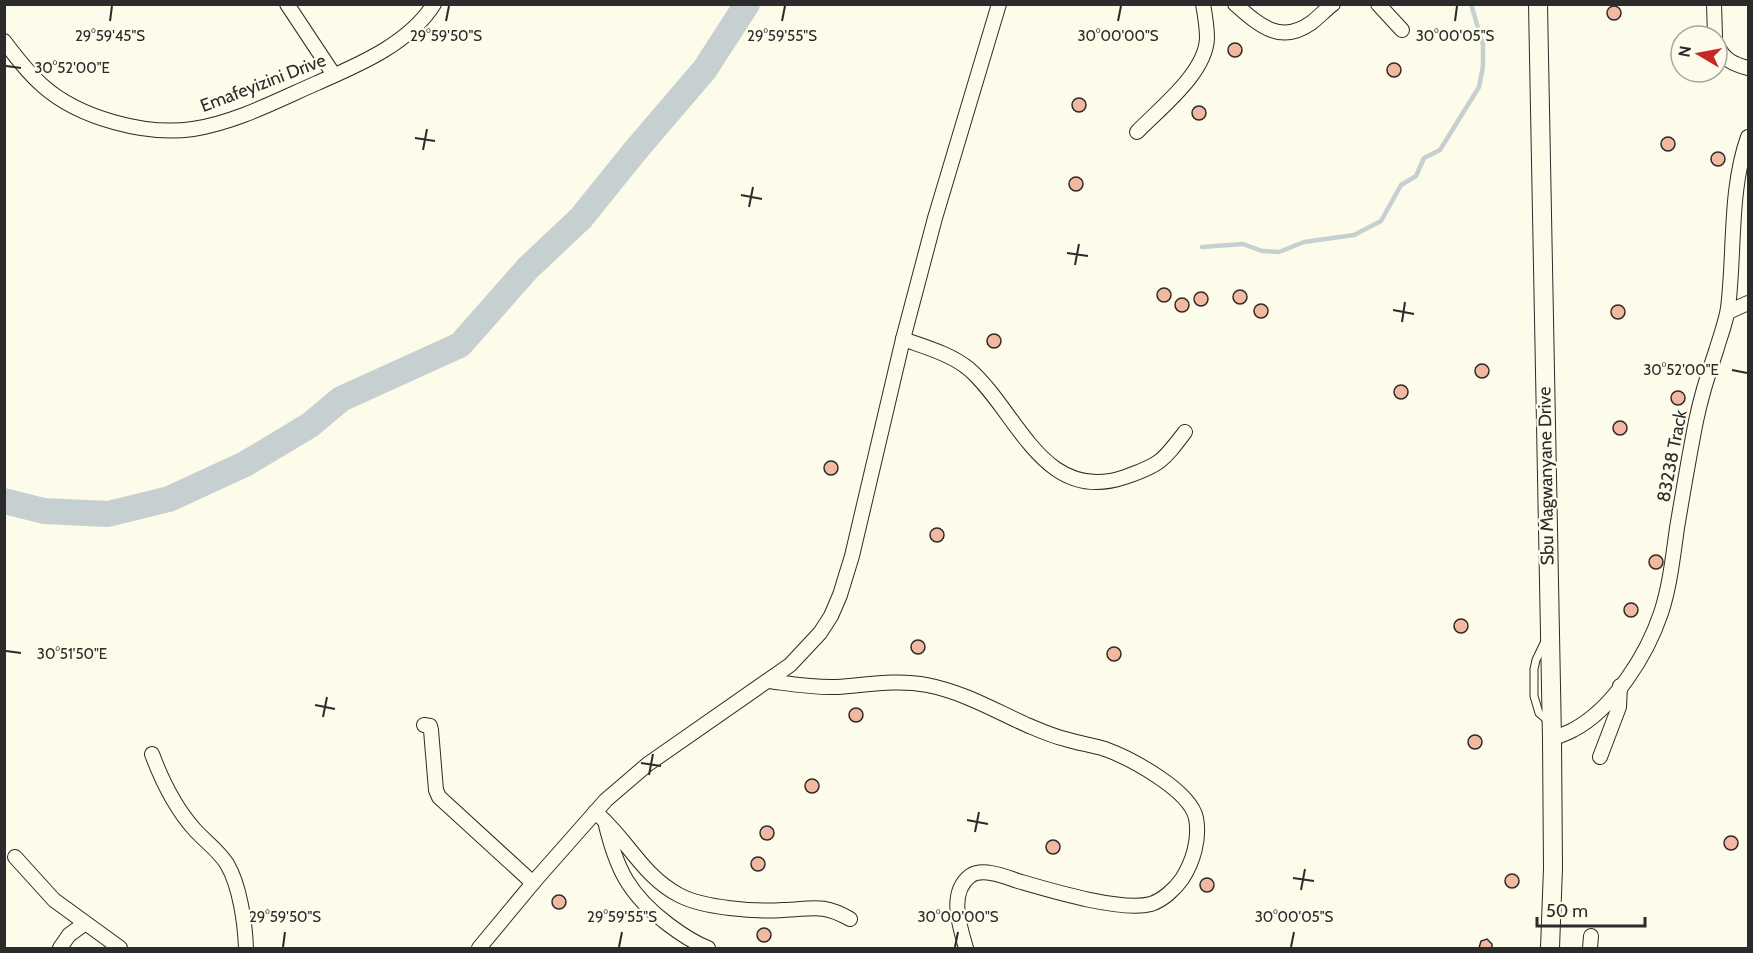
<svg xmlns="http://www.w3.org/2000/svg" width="1753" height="953" viewBox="0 0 1753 953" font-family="Cabin,sans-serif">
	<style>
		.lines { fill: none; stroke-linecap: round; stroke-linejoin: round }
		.stream { stroke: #c7d0d0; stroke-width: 4.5 }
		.river { stroke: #c7d0d0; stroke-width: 26 }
		.building { fill: #f2b8a0; stroke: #2b2b2b; stroke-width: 1.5 }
		.service-casing { stroke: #2b2b2b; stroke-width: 9 }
		.minor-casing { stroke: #2b2b2b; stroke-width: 16 }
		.secondary-casing { stroke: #2b2b2b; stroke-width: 20 }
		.service { stroke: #fdfbea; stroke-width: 7 }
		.minor { stroke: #fdfbea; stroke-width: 14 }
		.secondary { stroke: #fdfbea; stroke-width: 18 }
		.ticks { fill: none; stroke: #2b2b2b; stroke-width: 2 }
		.labels { text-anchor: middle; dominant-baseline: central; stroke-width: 4.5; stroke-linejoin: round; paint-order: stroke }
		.street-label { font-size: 18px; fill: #2b2b2b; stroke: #fdfbea }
		.ticks-label { font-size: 15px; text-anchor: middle; fill: #2b2b2b; stroke: #fdfbea; stroke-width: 4.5; stroke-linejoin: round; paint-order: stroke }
	</style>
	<rect width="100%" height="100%" fill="#fdfbea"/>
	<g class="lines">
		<polyline class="stream" points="1202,247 1243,244 1262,251 1279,252 1304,242 1354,235 1381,221 1401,185 1416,176 1424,158 1440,150 1479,87 1483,66 1483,45 1471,4"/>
		<polyline class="river" points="4,501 44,511 108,514 169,499 245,464 310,425 341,399 460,345 528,268 581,218 635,151 705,69 747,4"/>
	</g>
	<g class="building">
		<circle cx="1614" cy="13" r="7"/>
		<circle cx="1235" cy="50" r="7"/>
		<circle cx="1394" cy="70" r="7"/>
		<circle cx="1079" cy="105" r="7"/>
		<circle cx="1199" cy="113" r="7"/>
		<circle cx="1668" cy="144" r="7"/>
		<circle cx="1718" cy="159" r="7"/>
		<circle cx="1076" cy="184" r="7"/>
		<circle cx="1164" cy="295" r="7"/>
		<circle cx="1240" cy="297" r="7"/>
		<circle cx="1201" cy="299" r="7"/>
		<circle cx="1182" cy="305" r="7"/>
		<circle cx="1261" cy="311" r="7"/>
		<circle cx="1618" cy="312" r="7"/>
		<circle cx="994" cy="341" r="7"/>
		<circle cx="1482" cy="371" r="7"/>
		<circle cx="1401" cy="392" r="7"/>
		<circle cx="1678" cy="398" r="7"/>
		<circle cx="1620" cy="428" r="7"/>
		<circle cx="831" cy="468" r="7"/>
		<circle cx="937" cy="535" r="7"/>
		<circle cx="1656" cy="562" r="7"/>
		<circle cx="1631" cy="610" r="7"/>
		<circle cx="1461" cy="626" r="7"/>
		<circle cx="918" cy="647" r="7"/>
		<circle cx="1114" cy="654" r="7"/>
		<circle cx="856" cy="715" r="7"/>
		<circle cx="1475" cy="742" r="7"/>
		<circle cx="812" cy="786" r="7"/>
		<circle cx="767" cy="833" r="7"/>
		<circle cx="1731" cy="843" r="7"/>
		<circle cx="1053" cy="847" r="7"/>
		<circle cx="758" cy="864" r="7"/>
		<circle cx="1512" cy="881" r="7"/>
		<circle cx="1207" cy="885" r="7"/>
		<circle cx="559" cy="902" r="7"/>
		<circle cx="764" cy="935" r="7"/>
		<polygon points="1487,939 1492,944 1492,948 1479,948 1481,941"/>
	</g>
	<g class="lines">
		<defs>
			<polyline id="service" points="1546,639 1536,660 1534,669 1534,696 1539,713 1549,722"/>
			<g id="minor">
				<polyline points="287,4 334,75"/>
				<path d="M1235,4C1259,25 1280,45 1311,23C1319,17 1325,10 1333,4"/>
				<polyline points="1378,4 1402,30"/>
				<polyline points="1714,4 1715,36"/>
				<path d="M4,41C16,57 28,73 43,86C79,118 146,136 193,129C237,122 278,100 317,83C358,65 409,44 434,4"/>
				<path d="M1717,45C1724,60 1733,64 1748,68"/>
				<path d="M1137,132C1160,108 1206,73 1207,38C1207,26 1205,15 1203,4"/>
				<polyline points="1728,312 1748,303"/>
				<path d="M903,339C925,347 951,354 969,369C1018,412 1043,505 1125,477C1160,465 1163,461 1185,432"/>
				<path d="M769,681C792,684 814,688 837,687C867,685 896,679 927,685C963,692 994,710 1027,725C1039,730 1052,736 1065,739C1078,743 1092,745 1105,749C1130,758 1190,790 1196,818C1200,839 1193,862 1182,879C1175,889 1163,900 1151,904C1121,912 1049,890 1018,881C1006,877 983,867 970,876C948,893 960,927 966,948"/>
				<polyline points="424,725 430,726 431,730 436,790 439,797 533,883"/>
				<path d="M1552,739C1558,736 1566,734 1573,730C1613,709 1647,655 1661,613C1670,586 1673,556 1677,528C1683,492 1689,457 1696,421C1701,397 1708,374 1716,351C1720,337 1726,322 1728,308C1735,252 1729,190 1748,137"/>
				<path d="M152,754C162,781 176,809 195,830C205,841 219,851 227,864C240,886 245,923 246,948"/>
				<polyline points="1600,757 1619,707 1620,686"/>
				<path d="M595,812C626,837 642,876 679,895C703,908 756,912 783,910C813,909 822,903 850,919"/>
				<path d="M605,821C616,869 629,895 669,925C681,934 694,943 708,948"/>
				<polyline points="15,857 54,900 120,948"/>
				<polyline points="60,948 69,935 84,924"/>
				<polyline points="479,948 538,877 606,800 648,764 790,665 820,633 831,616 840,595 852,556 903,339 935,218 999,4"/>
				<polyline points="1590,948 1591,936"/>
			</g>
			<polyline id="secondary" points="1538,4 1552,739 1553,868 1550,948"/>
		</defs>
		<use href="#service" class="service-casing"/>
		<use href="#minor" class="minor-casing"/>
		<use href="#secondary" class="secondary-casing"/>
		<use href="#service" class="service"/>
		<use href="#minor" class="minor"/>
		<use href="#secondary" class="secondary"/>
	</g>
	<path class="ticks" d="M110,21L112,6M446,21L449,6M782,21L785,6M1118,21L1121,6M1455,21L1457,6M6,66L21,68M415,138L435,141M423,150L427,129M741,195L762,199M749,207L753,187M1067,253L1088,256M1075,265L1079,244M1393,310L1414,314M1402,322L1405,302M1732,370L1747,373M6,651L21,653M315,705L335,709M323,717L327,697M641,763L661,766M649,775L653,754M967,820L988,824M975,832L979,812M1293,878L1314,881M1301,890L1305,869M283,947L285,932M619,947L622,932M955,947L958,932M1291,947L1294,932"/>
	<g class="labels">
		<g class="street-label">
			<text transform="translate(263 83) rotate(-21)">Emafeyizini Drive</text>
			<text transform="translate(1672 456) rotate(-79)">83238 Track</text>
			<text transform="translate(1546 476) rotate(-91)">Sbu Magwanyane Drive</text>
		</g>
	</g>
	<g class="ticks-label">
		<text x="110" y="41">29°59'45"S</text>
		<text x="446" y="41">29°59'50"S</text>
		<text x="782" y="41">29°59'55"S</text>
		<text x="1118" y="41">30°00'00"S</text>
		<text x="1455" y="41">30°00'05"S</text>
		<text x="72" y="73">30°52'00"E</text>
		<text x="1681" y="375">30°52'00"E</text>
		<text x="72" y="659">30°51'50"E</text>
		<text x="285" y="922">29°59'50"S</text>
		<text x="622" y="922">29°59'55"S</text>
		<text x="958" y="922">30°00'00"S</text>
		<text x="1294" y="922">30°00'05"S</text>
	</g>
	<rect width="1753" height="953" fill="none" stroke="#2b2b2b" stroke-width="12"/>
	<g transform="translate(1699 54) rotate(280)"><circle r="28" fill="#fdfbea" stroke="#a9a89e" stroke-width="1.5"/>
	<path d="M0-4.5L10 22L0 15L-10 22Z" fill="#c62828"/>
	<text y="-9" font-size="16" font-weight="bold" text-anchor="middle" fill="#2b2b2b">N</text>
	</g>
	<path d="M1537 917v9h108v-9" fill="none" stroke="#2b2b2b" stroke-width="3"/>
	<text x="1546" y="917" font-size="18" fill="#2b2b2b" stroke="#fdfbea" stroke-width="4.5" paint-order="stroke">50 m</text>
</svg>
